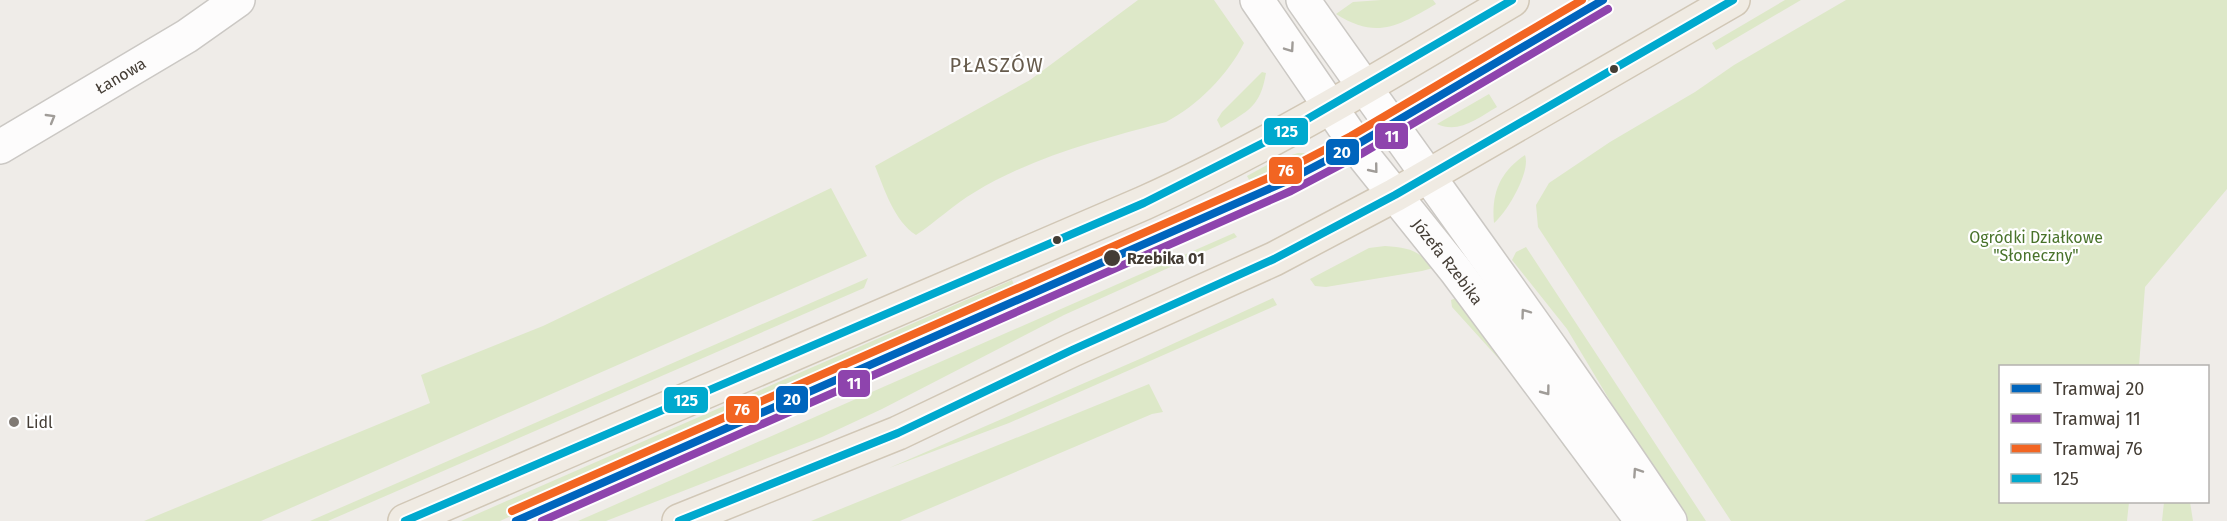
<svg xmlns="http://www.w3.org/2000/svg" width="2227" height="521" viewBox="0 0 2227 521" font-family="'Fira Sans',sans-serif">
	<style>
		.green { fill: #dde8c8 }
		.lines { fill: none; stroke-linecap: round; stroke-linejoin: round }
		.street-casing { stroke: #cbc8c4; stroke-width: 36 }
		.primary-casing { stroke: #d1c7b6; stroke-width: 36 }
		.street { stroke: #fdfcfc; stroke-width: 33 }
		.primary { stroke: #f0ebe3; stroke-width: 33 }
		.bus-1-casing { stroke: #fff; stroke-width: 12 }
		.bus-1 { stroke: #00a9ce; stroke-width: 8 }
		.tram-1-casing { stroke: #fff; stroke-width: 12 }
		.tram-2-casing { stroke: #fff; stroke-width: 12 }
		.tram-3-casing { stroke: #fff; stroke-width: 12 }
		.tram-1 { stroke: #0065bd; stroke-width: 8 }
		.tram-2 { stroke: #8e44ad; stroke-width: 8 }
		.tram-3 { stroke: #f26522; stroke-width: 8 }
		.oneway { stroke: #a09c98 }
		.bus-dot { fill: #443d35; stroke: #fff; stroke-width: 2 }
		.poi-dot { fill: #807a74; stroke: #fff; stroke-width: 2 }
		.labels { text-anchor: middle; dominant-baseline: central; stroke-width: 4.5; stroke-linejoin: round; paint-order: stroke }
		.street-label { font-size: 16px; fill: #443d35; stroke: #fff }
		.park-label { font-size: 16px; fill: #49732b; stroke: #fff }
		.stop-label { font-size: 16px; font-weight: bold; fill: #443d35; stroke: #fff; text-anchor: start }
		.poi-label { font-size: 16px; fill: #443d35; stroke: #fff; text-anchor: start }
		.quarter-label { font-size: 20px; letter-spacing: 1.5px; fill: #665b4c; stroke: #fff }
		.line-badge { stroke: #fff; stroke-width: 2 }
		.badge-label { font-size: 16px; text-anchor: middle; font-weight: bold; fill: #fff }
	</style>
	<rect width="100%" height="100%" fill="#efece8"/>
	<g class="green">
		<path d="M1138,0H1214L1244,43C1228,75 1197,106 1166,122C1102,139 1032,157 975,192C954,204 936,222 916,235C894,221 884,188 875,166L1030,80Z"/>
		<path d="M1381,0H1433L1436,4C1398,26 1377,40 1336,14L1353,2Z"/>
		<polygon points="1580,0 1591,0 1509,48 1506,43"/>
		<polygon points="1785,0 1801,0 1716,50 1712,43"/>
		<polygon points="1846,0 2227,0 2227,189 2145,287 2139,366 2000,366 2000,502 2129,502 2127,521 1731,521 1538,227 1536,205 1549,183 1610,142 1695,92 1734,65"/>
		<path d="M1262,72L1266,73C1260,107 1249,110 1221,128L1217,120L1222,112Z"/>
		<path d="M1489,94L1497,107C1478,118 1459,134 1437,124Z"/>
		<polygon points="1298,153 1311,153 1320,158 1255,190 1247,176 1278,159"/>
		<path d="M1525,155C1531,172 1507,212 1494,223C1491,193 1500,172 1525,155Z"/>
		<polygon points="831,188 867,256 261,521 144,521 430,403 421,375 543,326"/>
		<polygon points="1234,233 1237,237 1064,315 882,409 822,437 606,521 578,521"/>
		<path d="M1385,246C1408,248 1418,249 1433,268L1422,271L1326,287L1315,286L1310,279L1369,248Z"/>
		<polygon points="1526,247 1706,521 1682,521 1567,329 1512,260 1516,252"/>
		<polygon points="868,278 864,288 328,521 310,521"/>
		<polygon points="1012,280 1018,294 500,521 461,521"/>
		<polygon points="1461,296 1598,478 1584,471 1579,465 1563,445 1545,410 1452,307 1451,300"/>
		<polygon points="1273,298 1277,305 1009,423 889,468 1142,358"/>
		<polygon points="1149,384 1163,412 1152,414 900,521 811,521"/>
		<polygon points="2164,502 2190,502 2193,521 2162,521"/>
	</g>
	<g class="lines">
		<defs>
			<g id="street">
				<path id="s1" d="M1257,0L1366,159L1456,271L1642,521"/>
				<path d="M1303,0C1425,174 1552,344 1670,521"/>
				<path id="s2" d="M0,147L187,36L238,0"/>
			</g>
			<g id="primary">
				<path d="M405,521L1144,203C1272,145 1391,72 1512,0"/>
				<polyline points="679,521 898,433 1072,350 1274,259 1395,195 1733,0"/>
			</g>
		</defs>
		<use href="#street" class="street-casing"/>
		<use href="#primary" class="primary-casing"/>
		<use href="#street" class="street"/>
		<use href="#primary" class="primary"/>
		<defs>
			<g id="bus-1">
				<polyline points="405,521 1144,203 1285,132 1512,0"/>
				<polyline points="679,521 898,433 1072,350 1274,259 1395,195 1733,0"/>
			</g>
		</defs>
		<use href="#bus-1" class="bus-1-casing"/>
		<use href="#bus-1" class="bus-1"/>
		<defs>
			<polyline id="tram-1" points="516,521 1287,181 1356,145 1603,0"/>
			<polyline id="tram-2" points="542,521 1291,191 1361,154 1608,9"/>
			<polyline id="tram-3" points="512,511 1282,172 1351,136 1582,0"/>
		</defs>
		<use href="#tram-1" class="tram-1-casing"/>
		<use href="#tram-2" class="tram-2-casing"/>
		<use href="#tram-3" class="tram-3-casing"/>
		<use href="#tram-1" class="tram-1"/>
		<use href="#tram-2" class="tram-2"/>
		<use href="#tram-3" class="tram-3"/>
	</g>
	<defs><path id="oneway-chevron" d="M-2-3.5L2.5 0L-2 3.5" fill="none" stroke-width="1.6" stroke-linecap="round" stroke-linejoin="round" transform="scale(1.5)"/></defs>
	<g class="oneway">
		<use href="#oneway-chevron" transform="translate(1290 48) rotate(55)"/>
		<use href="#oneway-chevron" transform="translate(51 118) rotate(-30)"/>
		<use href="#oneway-chevron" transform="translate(1374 169) rotate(51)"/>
		<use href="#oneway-chevron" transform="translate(1525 313) rotate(-126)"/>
		<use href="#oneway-chevron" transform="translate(1546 391) rotate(53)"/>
		<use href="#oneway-chevron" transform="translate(1637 472) rotate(-124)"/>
	</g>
	<g class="bus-dot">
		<circle cx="1614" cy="69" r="5"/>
		<circle cx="1057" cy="240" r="5"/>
		<circle cx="1112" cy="258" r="9"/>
	</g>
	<circle class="poi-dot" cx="14" cy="422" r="6"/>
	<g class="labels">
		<g class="street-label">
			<text stroke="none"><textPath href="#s2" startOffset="140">Łanowa</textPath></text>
			<text stroke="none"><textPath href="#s1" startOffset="324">Józefa Rzebika</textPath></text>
		</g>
		<g class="park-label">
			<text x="2036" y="237">Ogródki Działkowe<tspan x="2036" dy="18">"Słoneczny"</tspan></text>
		</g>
		<g class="stop-label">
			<text x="1127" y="258">Rzebika 01</text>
		</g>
		<g class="poi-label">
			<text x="26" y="422">Lidl</text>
		</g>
		<g class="quarter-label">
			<text x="997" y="65">PŁASZÓW</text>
		</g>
	</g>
	<g class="line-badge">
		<rect x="1263" y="117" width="46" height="29" rx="6" fill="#00a9ce"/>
		<rect x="1374" y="122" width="35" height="28" rx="6" fill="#8e44ad"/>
		<rect x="1325" y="138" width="35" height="28" rx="6" fill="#0065bd"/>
		<rect x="1268" y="156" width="35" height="29" rx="6" fill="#f26522"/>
		<rect x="837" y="369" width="34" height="29" rx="6" fill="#8e44ad"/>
		<rect x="775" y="385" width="34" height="29" rx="6" fill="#0065bd"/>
		<rect x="663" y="386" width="46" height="28" rx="6" fill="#00a9ce"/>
		<rect x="725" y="395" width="35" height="29" rx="6" fill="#f26522"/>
	</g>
	<g class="badge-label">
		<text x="1286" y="137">125</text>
		<text x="1392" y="142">11</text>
		<text x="1342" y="158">20</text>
		<text x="1286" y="176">76</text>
		<text x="854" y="389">11</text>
		<text x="792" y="405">20</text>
		<text x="686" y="406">125</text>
		<text x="742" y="415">76</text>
	</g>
	<rect x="1999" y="365" width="210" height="138" fill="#ffffff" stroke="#b4b1ae" stroke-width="1.5"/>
	<rect x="2011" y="384" width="30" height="9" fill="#0065bd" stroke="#b4b1ae" stroke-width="1.5"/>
	<text x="2053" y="395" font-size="18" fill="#443d35">Tramwaj 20</text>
	<rect x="2011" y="414" width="30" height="9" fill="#8e44ad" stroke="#b4b1ae" stroke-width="1.5"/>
	<text x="2053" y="425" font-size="18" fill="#443d35">Tramwaj 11</text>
	<rect x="2011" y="444" width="30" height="9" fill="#f26522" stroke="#b4b1ae" stroke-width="1.5"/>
	<text x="2053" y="455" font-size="18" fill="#443d35">Tramwaj 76</text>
	<rect x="2011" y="474" width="30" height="9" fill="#00a9ce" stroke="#b4b1ae" stroke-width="1.5"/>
	<text x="2053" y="485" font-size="18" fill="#443d35">125</text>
</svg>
